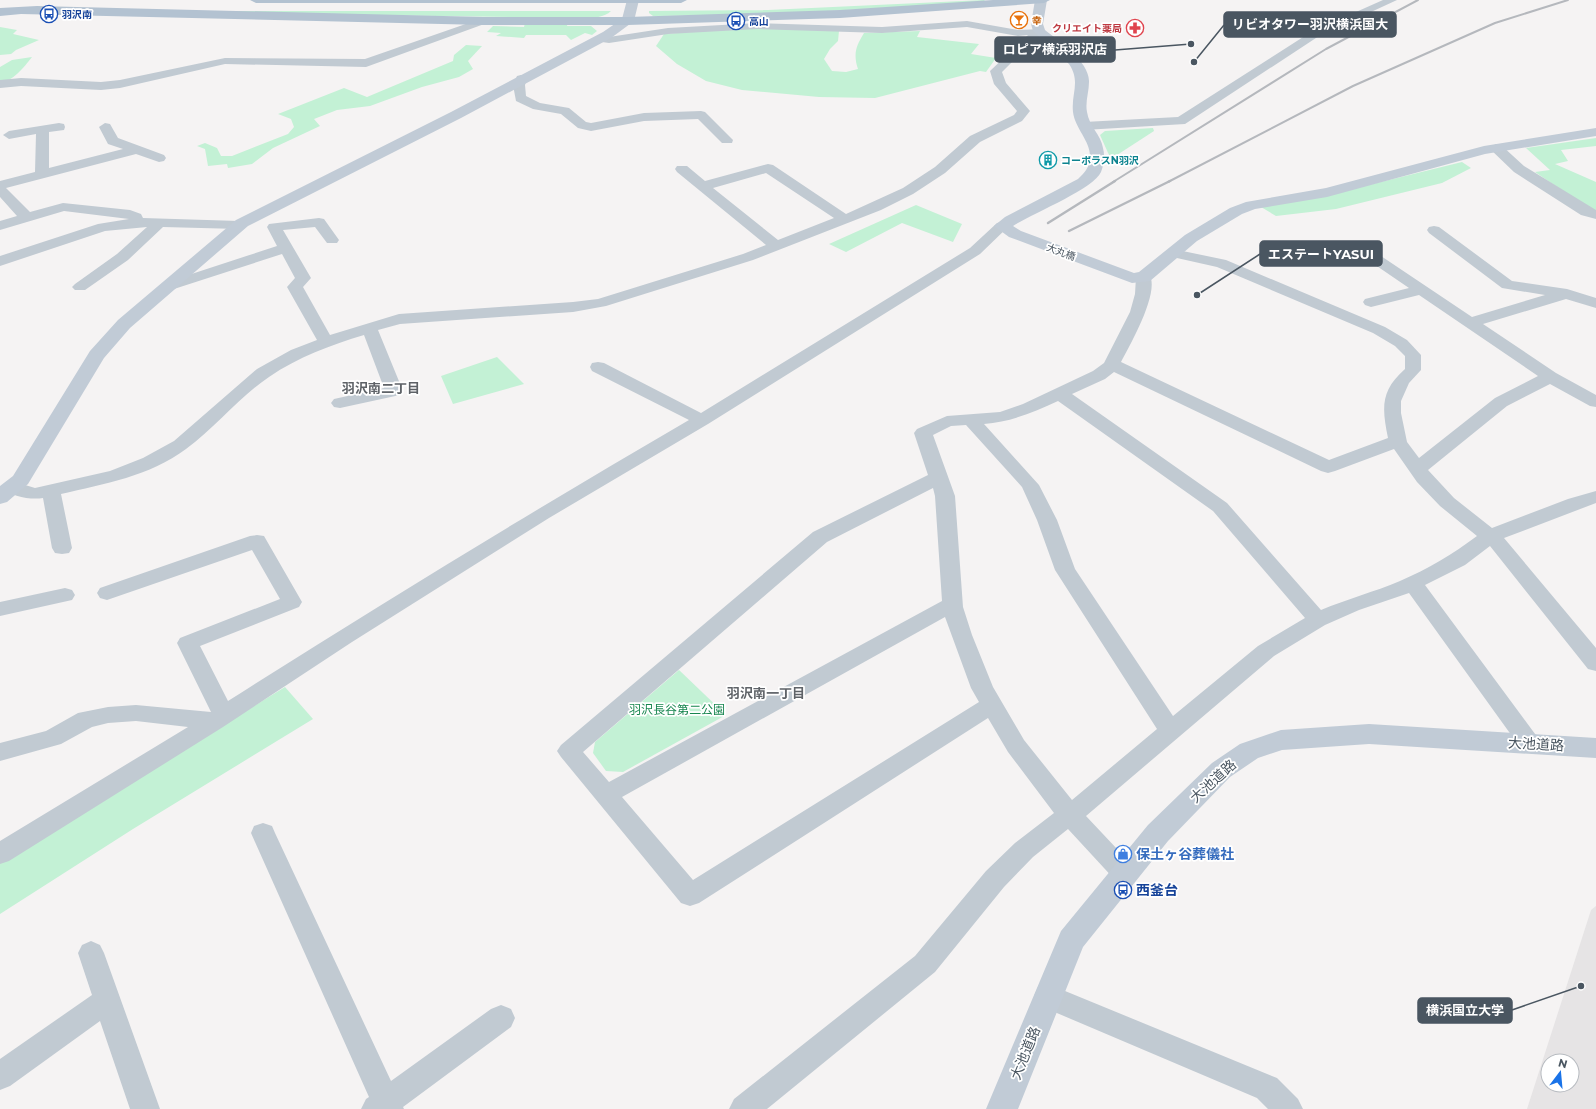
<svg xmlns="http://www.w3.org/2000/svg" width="1596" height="1109" viewBox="0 0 1596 1109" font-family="Montserrat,'Noto Sans JP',sans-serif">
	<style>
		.education { fill: #e6e4e5; fill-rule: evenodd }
		.green { fill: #c3f1d5 }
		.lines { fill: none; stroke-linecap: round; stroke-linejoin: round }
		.street { fill: #c1cad2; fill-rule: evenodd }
		.secondary { fill: #c1cbd6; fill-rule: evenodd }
		.primary { fill: #b3c2d1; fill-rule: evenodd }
		.rail-far1 { stroke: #b5b8bd; stroke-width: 2 }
		.rail { stroke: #b5b8bd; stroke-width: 2.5 }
		.labels { text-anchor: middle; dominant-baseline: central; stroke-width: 3.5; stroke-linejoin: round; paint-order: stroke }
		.far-transit-label { font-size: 10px; font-weight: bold; fill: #164399; stroke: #fff; text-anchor: start }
		.far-food-label { font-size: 10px; font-weight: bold; fill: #c56008; stroke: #fff; text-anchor: start }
		.far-health-label { font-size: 10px; font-weight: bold; fill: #be3a42; stroke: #fff; text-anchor: end }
		.far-culture-label { font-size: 10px; font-weight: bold; fill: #0d838f; stroke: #fff; text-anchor: start }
		.far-street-label { font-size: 10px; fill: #4a5661; stroke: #fff }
		.park-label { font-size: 12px; fill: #17864f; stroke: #fff }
		.neighbourhood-label { font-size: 13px; font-weight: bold; fill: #5f6368; stroke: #fff }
		.near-street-label { font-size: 14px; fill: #4a5661; stroke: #fff }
		.near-shop-label { font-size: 14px; font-weight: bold; fill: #366cbe; stroke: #fff; text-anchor: start }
		.near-transit-label { font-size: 14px; font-weight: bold; fill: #164399; stroke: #fff; text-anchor: start }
		.leader { fill: none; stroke: #4a5661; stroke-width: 1.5 }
		.callout-dot { fill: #4a5661; stroke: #fff; stroke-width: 1.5 }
		.callout { fill: #4a5661; stroke: #4a5661; stroke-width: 1.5 }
		.callout-label { font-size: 13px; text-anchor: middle; font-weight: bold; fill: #fff }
	</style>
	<rect width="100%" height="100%" fill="#f5f3f3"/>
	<path class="education" d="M1596,906V1109H1527L1591,910ZM1548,1061H1572V1085H1548Z"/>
	<g class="green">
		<polygon points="984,0 986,2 759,15 653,16 649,13 649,11 768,10"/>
		<path d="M220,11H611C603,19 587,18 577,18L217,13Z"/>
		<polygon points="568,22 567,26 591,26 597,31 592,35 585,33 571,40 566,35 526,35 524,38 496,36 501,33 487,32 493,26 524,27 525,23"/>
		<polygon points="0,27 17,30 13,34 39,40 16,50 11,54 0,55"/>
		<path d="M760,27L839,31L838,41L830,49L824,59L832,71L846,72L858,69C853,54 856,46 864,33L920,31L917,37L979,44L971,54L996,58L986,72L980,71L875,98L819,97L742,90L706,81L677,64L656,46L664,34Z"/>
		<polygon points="466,45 482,46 468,61 473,69 459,77 422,87 370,106 337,110 314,119 320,126 273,148 252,164 228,168 227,164 208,166 205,149 197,146 205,143 217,148 221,156 232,156 288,134 294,127 291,119 278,114 344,88 367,97 453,61 454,55"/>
		<path d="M32,57C24,67 13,82 0,82V67L12,60Z"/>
		<polygon points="1153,128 1154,131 1117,155 1109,155 1100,135 1105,131"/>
		<polygon points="1596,138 1596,146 1561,150 1568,161 1555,164 1596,182 1596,211 1588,208 1535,172 1550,170 1526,148"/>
		<polygon points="1462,162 1471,168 1442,183 1336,209 1276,216 1261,207 1332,194"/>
		<polygon points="916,205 962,224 953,242 902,223 846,252 829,244"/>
		<polygon points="497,357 524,384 453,404 441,376"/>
		<polygon points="679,670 726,715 623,772 606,771 593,753 595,742"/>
		<polygon points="285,687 313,719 133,829 0,914 0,862"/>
	</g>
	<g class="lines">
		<g class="street">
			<polygon points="1383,0 1397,0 1319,36 1185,124 1084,130 1078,126 1084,122 1178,117 1311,32"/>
			<polygon points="483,18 488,21 487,23 366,67 225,64 120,88 101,90 21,86 0,88 0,80 21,78 101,82 120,80 225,58 365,59"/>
			<path d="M967,21L1018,30L1043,29L1045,31L1043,33L1020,55L1042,54L1062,48L1068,51L1066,53L1043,60L1012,62L1002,72L1006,83L1030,111L1022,121L980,142L945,173L913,194L881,210L753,260L606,306L573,312L400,324L378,330L403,391L400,395L340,408L334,407L331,403L334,399L384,388L364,335C331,345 298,357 269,377C239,397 216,427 186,449C150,476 104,484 61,494L72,548L69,553L62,554L55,553L52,548L43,498C32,500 9,497 3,487L5,483L12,481L35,488L110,471L143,458L174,441L257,369L291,350L317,340L287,287L295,278L282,254L174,289H164L161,286L164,283L277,246L267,227L269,224L319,218L324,219L339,240L337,243H327L315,227L283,230L311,278L303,287L330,335L399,314L573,302L598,299L743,254L766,245L677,172L675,169L677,166H687L705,181L768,164L773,165L846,214L903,188L935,167L970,136L1014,115L1017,111L994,84L990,71L1028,35L1018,36L967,27L882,33L758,29L668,34L609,43L595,41L593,39L595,37H609L668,28L758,23L882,27ZM766,173L834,218L778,240L713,188Z"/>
			<polygon points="521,75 527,79 525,85 526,96 540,103 569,108 586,122 591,123 644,113 701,111 705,112 733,140 732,143 722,143 698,119 644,121 591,131 578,128 561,114 533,109 516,101 513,85 517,76"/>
			<polygon points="59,123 64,124 65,127 64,130 49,132 49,168 123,149 108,144 99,127 105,123 110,124 118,138 164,155 166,158 164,161 159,162 136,154 6,188 30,212 63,203 130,210 141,214 143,218 239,221 244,222 246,225 244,228 239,229 163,227 128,260 85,290 75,290 72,287 75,284 117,254 147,227 105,231 0,266 0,256 98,224 129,219 64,211 0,230 0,221 17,216 0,197 0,181 35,172 36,134 9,139 3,135 9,131"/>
			<polygon points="1496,144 1501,145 1524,166 1596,210 1596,219 1581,215 1514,172 1489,148"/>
			<path d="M1002,222L1007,223L1009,226L980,254L708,424L549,518L352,642L223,727L9,861L0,864V841L188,727L136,721L108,723L92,727L61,744L0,761V743L46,731L78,713L108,707L136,705L211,712L177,643L180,638L280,599L252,550L107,600L100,598L97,593L100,588L250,536L257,535L264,536L302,602L299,607L200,646L228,701C380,604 533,511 689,420L592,371L590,367L592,363L598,362L604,363L701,413L970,248L997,223Z"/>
			<path d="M1434,226L1439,227L1512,281L1567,289L1596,298V308L1566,299L1483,324L1556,373L1596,395V407L1590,406L1550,384L1507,406L1428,470L1454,498L1492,528L1568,499L1596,491V503L1504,538L1596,648V671L1588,669L1490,546L1465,565L1425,585L1538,738L1542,744L1538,750L1530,753L1522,750L1409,593L1359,610L1325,625L1274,656L1086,816L1134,867L1138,874L1134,881L1125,885L1116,881L1068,829L1033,857L1004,887L935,972L767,1109H729L734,1099L915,956L986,871L1015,843L1054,813L1008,752L988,718L699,903L690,906L681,903L561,757L557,751L561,745L813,532L928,475L914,433L917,429L947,416L1000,412L1023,404L1093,371L1104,363L1130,312L1135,294L1136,277L1139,274H1149C1161,291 1130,345 1121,362L1329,460L1388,438C1382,408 1380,391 1405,369V356L1395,346L1373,333L1217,267L1168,256L1166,253L1168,250L1173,249L1226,260L1385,327L1407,340L1421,355V370L1409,383L1401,401V413L1407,442L1419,458L1495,398L1538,376L1419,295L1371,307L1365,305L1363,302L1365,299L1409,288L1368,260L1366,257L1368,254H1378L1472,317L1545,295L1502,288L1429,233L1427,230L1429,227ZM1114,372L1321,471L1328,473L1335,471L1394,449L1417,482L1440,506L1477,536C1453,554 1428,569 1400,581C1374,592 1347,599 1321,610L1227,503L1072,394L1105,379ZM1058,401L1213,511L1305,618L1258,646L1173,716L1075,569L1057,520L1039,485L984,424C1011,422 1034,412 1058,401ZM966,425L1022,487L1037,520L1055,570L1157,729L1072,800L1024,740L993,687L972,635L963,607L955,496L933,435L951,426ZM933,488L935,496L942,601L609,782L583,752L827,542ZM945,617L971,688L979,702L693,880L622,797Z"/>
			<polygon points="65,588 72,590 75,595 72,600 0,616 0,602"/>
			<polygon points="263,823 272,826 275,833 391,1081 491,1009 501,1005 511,1009 515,1018 511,1027 403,1107 404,1109 361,1109 366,1099 369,1097 251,833 254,826"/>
			<polygon points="91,941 100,945 104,953 160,1109 130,1109 100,1021 10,1086 0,1090 0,1059 92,995 78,953 82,945"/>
			<polygon points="1048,984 1277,1078 1298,1099 1303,1109 1268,1109 1257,1098 1038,1005 1034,996 1038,987"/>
		</g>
		<g class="secondary">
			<polygon points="627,0 639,0 634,21 611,38 461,118 248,226 130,328 104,358 28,484 7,502 0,504 0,486 13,476 90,351 118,320 236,220 451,112 603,32 622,19"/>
			<path d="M1035,0H1047L1043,24L1045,30C1059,41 1090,62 1089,82C1089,92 1085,102 1087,112C1089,126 1101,135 1103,148C1105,155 1104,165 1101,172C1094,189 1031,214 1013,226L1021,231L1134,273L1139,272L1185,235L1230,208L1246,202L1326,188L1484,146L1596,128V136L1485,154L1327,197L1255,209L1242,214L1197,241L1150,281L1132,283L1009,237L994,226L1005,217L1078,179C1085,172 1089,168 1090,158C1091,141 1075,129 1073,112C1071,93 1081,82 1069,64L1033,31L1031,24Z"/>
			<polygon points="1369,724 1596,738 1596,758 1369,744 1282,750 1258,758 1230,777 1168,841 1083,947 1018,1109 986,1109 1061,931 1148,825 1212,763 1240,744 1281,730"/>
		</g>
		<g class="primary">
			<polygon points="250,0 687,0 681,3 256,3"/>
			<polygon points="993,0 1050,0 1044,3 840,18 628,25 483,25 21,14 0,16 0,8 37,6 483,17 628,17 840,10"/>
		</g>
		<g class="rail-far1">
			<polyline points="1113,182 1326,49 1418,0"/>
			<polyline points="1168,182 1353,86 1495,23 1568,0"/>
		</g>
		<g class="rail">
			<polyline points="1048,223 1115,181"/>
			<polyline points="1069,231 1170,181"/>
		</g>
	</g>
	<defs>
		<symbol id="bus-ring" viewBox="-11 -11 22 22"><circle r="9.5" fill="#fff" stroke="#1a4fb4" stroke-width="1.5"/><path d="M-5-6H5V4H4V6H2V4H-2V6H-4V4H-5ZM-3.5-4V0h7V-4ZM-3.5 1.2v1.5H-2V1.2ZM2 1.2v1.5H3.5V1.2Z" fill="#1a4fb4"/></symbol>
		<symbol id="bar-ring" viewBox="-11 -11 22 22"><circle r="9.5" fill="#fff" stroke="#e8710a" stroke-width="1.5"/><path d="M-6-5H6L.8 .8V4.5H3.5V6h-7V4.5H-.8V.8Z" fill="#e8710a"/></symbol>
		<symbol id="pharmacy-ring" viewBox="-11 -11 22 22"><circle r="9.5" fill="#fff" stroke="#e0444e" stroke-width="1.5"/><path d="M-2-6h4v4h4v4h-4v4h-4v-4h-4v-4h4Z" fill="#e0444e"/></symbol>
		<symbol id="building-ring" viewBox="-11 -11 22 22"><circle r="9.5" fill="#fff" stroke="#0f9aa8" stroke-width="1.5"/><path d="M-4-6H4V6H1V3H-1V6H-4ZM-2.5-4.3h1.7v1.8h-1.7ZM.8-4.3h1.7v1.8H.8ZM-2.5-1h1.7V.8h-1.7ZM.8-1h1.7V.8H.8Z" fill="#0f9aa8"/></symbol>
		<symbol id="shop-ring" viewBox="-11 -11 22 22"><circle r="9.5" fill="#fff" stroke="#3f7fe0" stroke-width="1.5"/><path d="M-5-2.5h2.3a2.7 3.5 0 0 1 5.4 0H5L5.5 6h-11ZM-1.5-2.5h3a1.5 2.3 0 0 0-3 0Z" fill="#3f7fe0"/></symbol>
	</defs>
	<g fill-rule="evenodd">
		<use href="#bus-ring" x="39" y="4" width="20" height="20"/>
		<use href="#bar-ring" x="1009" y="10" width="20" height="20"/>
		<use href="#bus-ring" x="726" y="11" width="20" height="20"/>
		<use href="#pharmacy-ring" x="1125" y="18" width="20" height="20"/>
		<use href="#building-ring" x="1038" y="150" width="20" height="20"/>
		<use href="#shop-ring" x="1113" y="844" width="20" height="20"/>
		<use href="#bus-ring" x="1113" y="880" width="20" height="20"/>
	</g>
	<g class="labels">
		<g class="far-transit-label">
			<text x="62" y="14">羽沢南</text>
			<text x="749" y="21">高山</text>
		</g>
		<g class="far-food-label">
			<text x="1032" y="20">幸</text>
		</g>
		<g class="far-health-label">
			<text x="1122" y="28">クリエイト薬局</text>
		</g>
		<g class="far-culture-label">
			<text x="1061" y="160">コーポラスN羽沢</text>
		</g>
		<g class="far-street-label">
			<text transform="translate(1061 252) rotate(21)">大丸橋</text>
		</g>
		<g class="park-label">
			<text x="677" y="709">羽沢長谷第二公園</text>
		</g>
		<g class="neighbourhood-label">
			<text x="381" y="388">羽沢南二丁目</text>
			<text x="766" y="693">羽沢南一丁目</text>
		</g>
		<g class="near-street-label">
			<text transform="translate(1536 744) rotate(3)">大池道路</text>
			<text transform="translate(1213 781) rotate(-42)">大池道路</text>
			<text transform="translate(1025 1053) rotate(-68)">大池道路</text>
		</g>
		<g class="near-shop-label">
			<text x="1136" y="854">保土ヶ谷葬儀社</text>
		</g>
		<g class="near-transit-label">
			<text x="1136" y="890">西釜台</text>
		</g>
	</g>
	<path class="leader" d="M1194 62L1224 25M1191 44L1115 50M1197 295L1260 254M1581 986L1512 1010"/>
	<g class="callout-dot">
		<circle cx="1194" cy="62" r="4"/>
		<circle cx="1191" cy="44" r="4"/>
		<circle cx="1197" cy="295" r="4"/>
		<circle cx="1581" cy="986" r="4"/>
	</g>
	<g class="callout">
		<rect x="1224" y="12" width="172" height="25" rx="4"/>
		<rect x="995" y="37" width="120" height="25" rx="4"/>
		<rect x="1260" y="241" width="122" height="25" rx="4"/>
		<rect x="1418" y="998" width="94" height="25" rx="4"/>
	</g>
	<g class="callout-label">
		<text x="1310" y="29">リビオタワー羽沢横浜国大</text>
		<text x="1055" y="54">ロピア横浜羽沢店</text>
		<text x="1321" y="259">エステートYASUI</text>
		<text x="1465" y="1015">横浜国立大学</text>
	</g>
	<g transform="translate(1560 1073) rotate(16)"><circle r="19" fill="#ffffff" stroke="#b7bbc0"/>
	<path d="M0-3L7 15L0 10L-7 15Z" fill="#1a73e8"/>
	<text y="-6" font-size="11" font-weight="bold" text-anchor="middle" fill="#4a5661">N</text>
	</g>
</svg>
